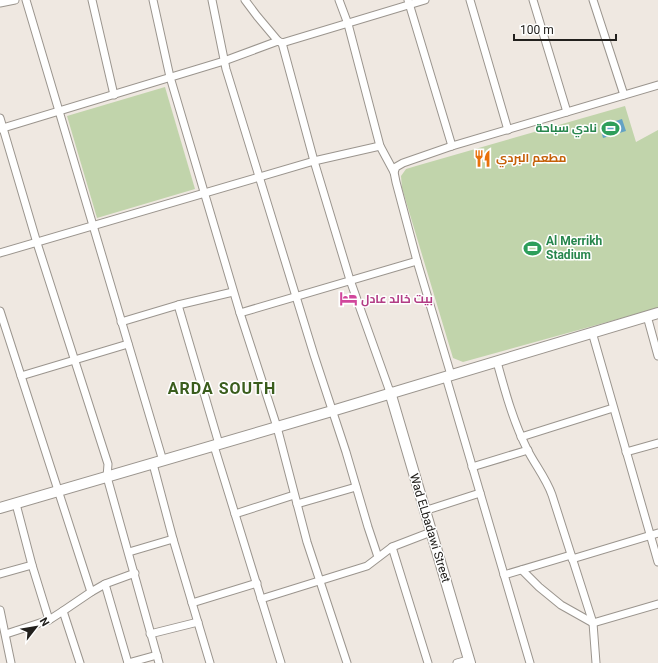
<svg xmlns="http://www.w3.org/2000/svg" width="658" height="663" viewBox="0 0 658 663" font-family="Roboto,Cairo,sans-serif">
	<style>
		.green { fill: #c1d4ab }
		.water { fill: #63a2c4 }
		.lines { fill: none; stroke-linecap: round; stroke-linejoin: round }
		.street-casing { stroke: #9b958e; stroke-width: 9 }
		.secondary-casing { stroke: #9b958e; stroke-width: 12 }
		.street { stroke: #fff; stroke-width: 7 }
		.secondary { stroke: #fff; stroke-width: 10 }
		.labels { text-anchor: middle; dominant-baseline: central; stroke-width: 3; stroke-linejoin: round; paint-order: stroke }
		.leisure-label { font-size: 12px; font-weight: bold; fill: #27864d; stroke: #fff; text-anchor: end }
		.food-label { font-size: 12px; font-weight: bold; fill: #c56008; stroke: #fff; text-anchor: start }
		.hotel-label { font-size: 12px; font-weight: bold; fill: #b23c85; stroke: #fff; text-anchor: start }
		.street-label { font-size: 12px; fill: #22201d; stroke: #fff }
		.district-label { font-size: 16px; font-weight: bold; letter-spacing: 1px; fill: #3a5d1d; stroke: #fff }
	</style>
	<rect width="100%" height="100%" fill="#efe8e1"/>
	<g class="green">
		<polygon points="165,87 195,189 97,218 67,116"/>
		<polygon points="625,106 636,142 658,130 658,308 463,362 453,358 402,188 401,176 406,169 416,166"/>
	</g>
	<polygon class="water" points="622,119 626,131 603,138 600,126"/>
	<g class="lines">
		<defs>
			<g id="street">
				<polyline points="26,0 163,461"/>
				<polyline points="92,0 114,95"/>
				<polyline points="153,0 170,77 240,313 277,427 307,542 347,663"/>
				<polyline points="212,0 226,69 314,355 346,452 368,527 378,557"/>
				<polyline points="245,0 257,16 278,41"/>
				<polyline points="339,0 348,24 380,146 394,172 396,182 417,261 451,375"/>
				<polyline points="408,0 452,146"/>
				<polyline points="470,0 508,130"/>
				<polyline points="533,0 567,112"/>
				<polyline points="593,0 624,95"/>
				<polyline points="0,3 15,0"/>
				<polyline points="282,43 314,161 350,280 390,392"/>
				<polyline points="0,118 37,243 108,464 107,477 159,663"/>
				<polyline points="0,129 224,61 278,41 282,43 425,0"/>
				<polyline points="394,172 396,167 403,163 452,146 658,85"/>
				<polyline points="0,253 314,161 380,146"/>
				<polyline points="178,305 219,444"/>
				<polyline points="0,311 91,592"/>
				<polyline points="240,313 417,261"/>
				<polyline points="647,316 658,356"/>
				<polyline points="121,322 178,305 233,292"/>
				<polyline points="592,332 658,562"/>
				<path d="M497,362C505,391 513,421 527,449C535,465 546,478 552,495L593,623L596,663"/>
				<polyline points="21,376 128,344"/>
				<polyline points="446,377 530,663"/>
				<polyline points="521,437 613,408"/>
				<polyline points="214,446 281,663"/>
				<polyline points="626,452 658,443"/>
				<polyline points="153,464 173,539 210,663"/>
				<polyline points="472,467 528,450"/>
				<polyline points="16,504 32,565 49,620"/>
				<polyline points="297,504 356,487"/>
				<polyline points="424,511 480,493"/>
				<polyline points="235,514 294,495"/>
				<polyline points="392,547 428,663"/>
				<polyline points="129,552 173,539"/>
				<polyline points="572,559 658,533"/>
				<polyline points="522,570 539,587 561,605 593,623 658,604"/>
				<polyline points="0,574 32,565"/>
				<polyline points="504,575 571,555"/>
				<polyline points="105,584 128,663"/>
				<polyline points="261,599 367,566 392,547 431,532"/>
				<polyline points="192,603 257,583"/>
				<polyline points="0,610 11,663"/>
				<polyline points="63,611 91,592 105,584 135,573"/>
				<polyline points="6,634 49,620 63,611 80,663"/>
				<polyline points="150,634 198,622"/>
				<polyline points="128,663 157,655"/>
				<polyline points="457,663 468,660"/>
			</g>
			<g id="secondary">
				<polyline points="390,392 470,663"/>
				<polyline points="0,508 332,411 658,313"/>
			</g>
		</defs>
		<use href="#street" class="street-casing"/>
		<use href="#secondary" class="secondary-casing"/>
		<use href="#street" class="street"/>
		<use href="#secondary" class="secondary"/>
	</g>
	<defs>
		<symbol id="stadium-bare" viewBox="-9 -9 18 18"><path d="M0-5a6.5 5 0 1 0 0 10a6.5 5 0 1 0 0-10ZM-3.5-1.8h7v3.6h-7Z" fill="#2e9e5b" stroke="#fff" stroke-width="2.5" paint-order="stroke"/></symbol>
		<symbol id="restaurant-bare" viewBox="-9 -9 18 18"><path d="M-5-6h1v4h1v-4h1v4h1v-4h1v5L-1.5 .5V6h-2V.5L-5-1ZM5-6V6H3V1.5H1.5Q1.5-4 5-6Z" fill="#e8710a" stroke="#fff" stroke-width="2.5" paint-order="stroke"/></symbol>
		<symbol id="hotel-bare" viewBox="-9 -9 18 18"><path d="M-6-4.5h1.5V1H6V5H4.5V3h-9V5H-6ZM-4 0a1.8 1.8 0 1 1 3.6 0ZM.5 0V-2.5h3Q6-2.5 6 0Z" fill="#d1479c" stroke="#fff" stroke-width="2.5" paint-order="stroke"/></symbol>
	</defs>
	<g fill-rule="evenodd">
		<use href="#stadium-bare" x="598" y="116" width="25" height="25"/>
		<use href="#restaurant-bare" x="470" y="146" width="25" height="25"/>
		<use href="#stadium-bare" x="520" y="236" width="25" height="25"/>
		<use href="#hotel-bare" x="336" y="286" width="25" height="25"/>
	</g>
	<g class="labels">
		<g class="leisure-label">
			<text x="597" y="128">نادي سباحة</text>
			<text x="546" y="241" text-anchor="start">Al Merrikh<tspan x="546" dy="14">Stadium</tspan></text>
		</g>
		<g class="food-label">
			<text x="496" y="158">مطعم البردي</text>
		</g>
		<g class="hotel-label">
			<text x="361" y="299">بيت خالد عادل</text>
		</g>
		<g class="street-label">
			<text transform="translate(430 528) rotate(73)">Wad ELbadawi Street</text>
		</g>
		<g class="district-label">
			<text x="222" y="388">ARDA SOUTH</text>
		</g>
	</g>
	<g transform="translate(36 627) rotate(59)" stroke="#ffffff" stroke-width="3" paint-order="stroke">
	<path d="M0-3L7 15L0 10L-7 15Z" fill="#22201d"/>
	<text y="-6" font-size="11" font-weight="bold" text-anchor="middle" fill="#22201d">N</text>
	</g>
	<path d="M514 34v6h102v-6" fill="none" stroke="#22201d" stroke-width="2"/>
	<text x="520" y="34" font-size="12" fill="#22201d" stroke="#ffffff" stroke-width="3" paint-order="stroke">100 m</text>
</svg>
